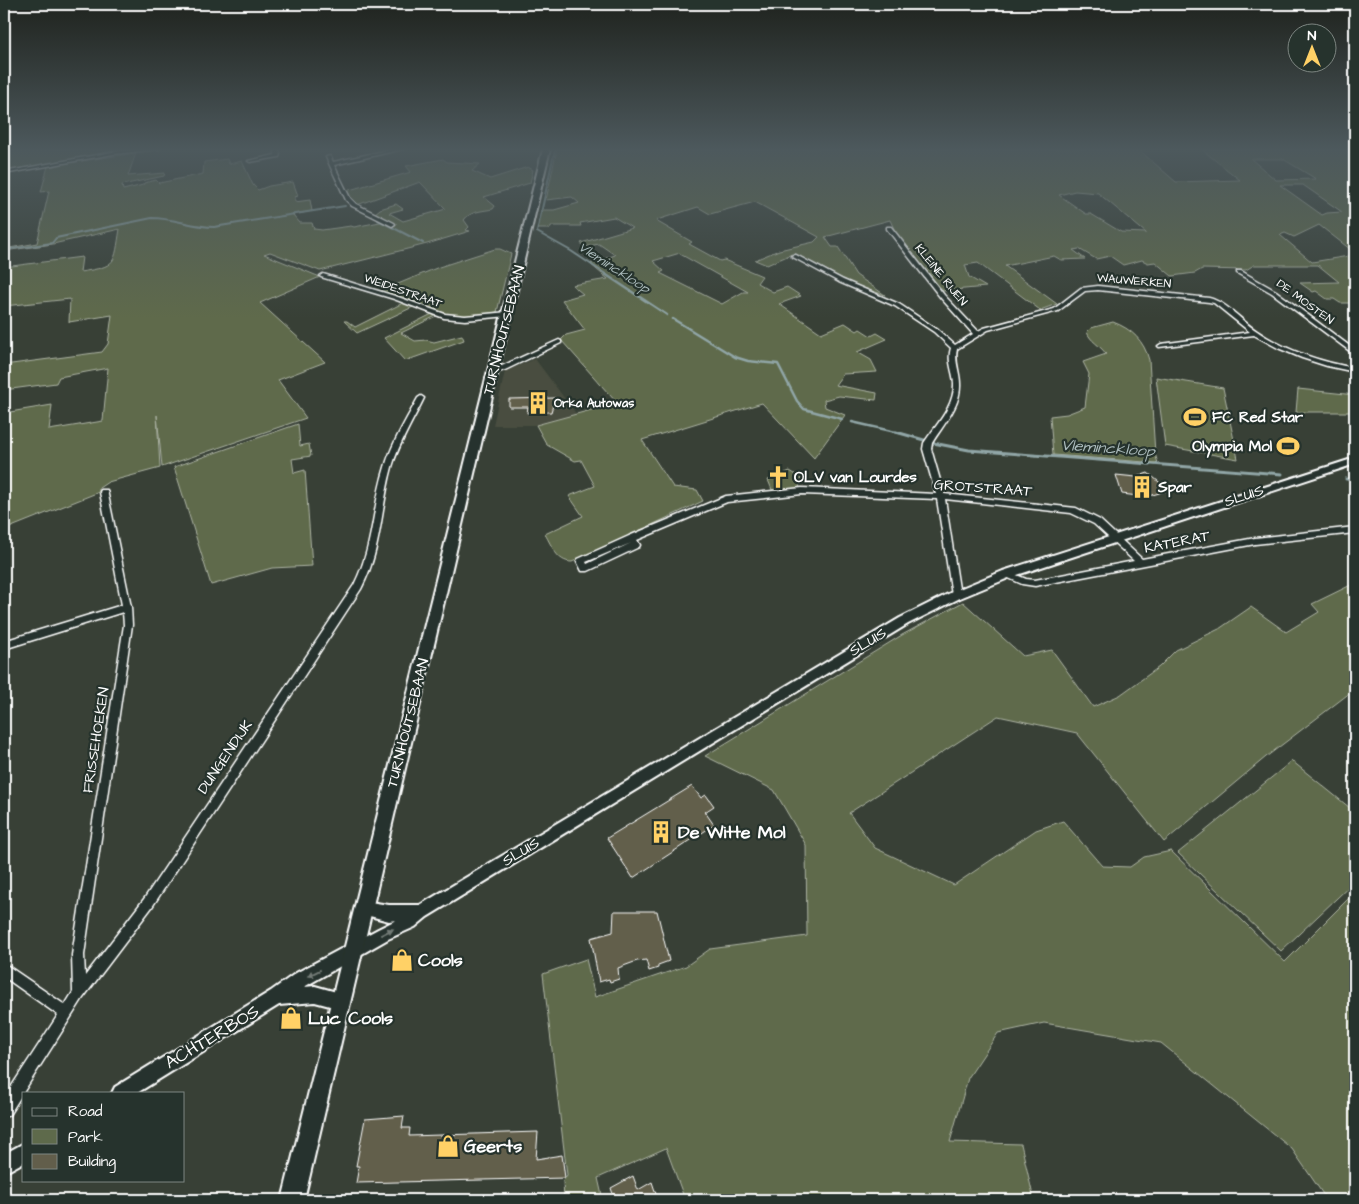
<svg xmlns="http://www.w3.org/2000/svg" width="1359" height="1204" viewBox="0 0 1359 1204" font-family="'Architects Daughter',sans-serif">
	<style>
		.built { fill: #494d40 }
		.green { fill: #5e6a4b; stroke: #aeb4a5; fill-rule: evenodd }
		.lines { fill: none; stroke-linecap: round; stroke-linejoin: round }
		.stream-far2 { stroke: #91a6a7; stroke-width: 2 }
		.stream-far1 { stroke: #91a6a7; stroke-width: 2.5 }
		.stream { stroke: #91a6a7; stroke-width: 3 }
		.building { fill: #625e4b; stroke: #fff }
		.minor-casing { stroke: #fff; stroke-width: 3 }
		.tertiary-casing { stroke: #fff; stroke-width: 4 }
		.primary-casing { stroke: #fff; stroke-width: 4 }
		.minor { fill: #26332d; fill-rule: evenodd }
		.tertiary { fill: #26332d; fill-rule: evenodd }
		.primary { fill: #26332d; fill-rule: evenodd }
		.oneway { fill: #727a76 }
		.labels { text-anchor: middle; dominant-baseline: central; stroke-width: 4.5; stroke-linejoin: round; paint-order: stroke }
		.far-street-label { font-size: 12px; fill: #fff; stroke: #26332d }
		.far-poi-label { font-size: 12px; font-weight: bold; fill: #fff; stroke: #26332d; text-anchor: start }
		.far-water-label { font-size: 14px; font-style: italic; fill: #acbcbd; stroke: #26332d }
		.street-label { font-size: 15px; fill: #fff; stroke: #26332d }
		.poi-label { font-size: 15px; font-weight: bold; fill: #fff; stroke: #26332d; text-anchor: start }
		.water-label { font-size: 16px; font-style: italic; fill: #acbcbd; stroke: #26332d }
		.near-poi-label { font-size: 18px; font-weight: bold; fill: #fff; stroke: #26332d; text-anchor: start }
		.near-street-label { font-size: 18px; fill: #fff; stroke: #26332d }
	</style>
	<rect width="100%" height="100%" fill="#384036"/>
	<filter id="ink" filterUnits="userSpaceOnUse"><feTurbulence type="fractalNoise" baseFrequency=".02" numOctaves="2"/><feDisplacementMap in="SourceGraphic" scale="10" xChannelSelector="R" yChannelSelector="G"/><feConvolveMatrix kernelMatrix="1 2 1 2 8 2 1 2 1" color-interpolation-filters="sRGB"/></filter>
	<g filter="url(#ink)">
		<polygon class="built" points="535,359 577,415 536,425 493,425 505,371"/>
		<g class="green">
			<polygon points="4,149 127,149 4,172"/>
			<path d="M557,149H1138L1176,182L1240,180L1201,149H1343L1355,157V253L1319,225L1294,237L1285,233L1280,235L1312,262L1355,255V303H1340L1334,299H1327L1316,291L1313,292L1300,283L1339,282L1318,265H1254L1246,270L1202,269L1195,273L1172,276L1155,262L1148,263L1142,260L1123,265L1110,256L1096,259L1079,249L1073,250L1085,259L1061,260L1054,256L1005,266L1057,304L1040,310L978,263L965,265L969,277L986,287L943,291L895,231L890,220L825,237L832,247H838L856,275L885,295L857,286L794,253L767,265L755,260L779,250L814,242L819,237L755,202L710,214L698,207L660,219L656,221L692,242L689,244L720,261L724,260L762,276L757,283L773,292L787,287L801,296L779,304L821,333L845,323L857,331L860,329L871,336L877,333L887,339L857,352L871,360L877,372L843,374L835,385L877,393L876,400L839,396L824,400L825,407L845,415L814,458L762,403L642,440L673,487L697,490L703,501L572,562C557,562 552,546 545,534L583,516L569,496L595,486L581,460L575,461L547,445L536,425L617,403L561,340L566,335L585,330L562,300L583,294L572,285L608,279L590,264L615,255L599,244L584,247L581,243L632,228L614,217L580,223L581,226H551L550,229H538L541,210H554L579,203L572,197L546,200ZM1251,159H1283L1316,179L1276,180ZM1280,185H1303L1342,212L1327,213L1322,215ZM1075,191L1098,193L1146,233L1121,232L1091,214H1086L1059,195ZM680,253V254L748,292H743L722,304L660,273L664,271L653,261Z"/>
			<path d="M136,153L128,176L165,173L164,176L122,185L123,190L143,185L144,183L156,180L159,183L203,174L204,162L227,159L229,164L242,161L253,185L258,190L269,186L293,182L298,196L295,197V202L310,200L312,211L293,215L300,223H312L314,229L322,230L351,226L354,227L385,221L374,214L380,209L396,204L403,209L389,213L403,221L446,209L420,182L357,205L346,191L411,172L406,166L443,159L447,162L480,164L472,171L490,179L528,167L533,170L530,183L484,197L495,206L493,209C483,211 470,211 464,220L469,227L466,230L470,231L427,244L320,271L270,252L264,254L320,277L260,303L325,362L278,380L306,418L162,467L157,415L160,468L108,482L99,488V492L4,530V413L52,405L49,430L103,421L108,368L59,377L56,383L4,390V365L102,352L108,344L112,315L69,322L70,299L4,306V267L82,257L80,272C118,266 114,264 120,229L53,244L4,251V249L37,243L49,191L41,192L48,166Z"/>
			<polygon points="495,249 500,249 511,254 497,312 464,317 445,314 411,300 381,291 439,267"/>
			<polygon points="403,303 413,307 357,333 344,321 347,321 355,327"/>
			<polygon points="432,314 436,316 401,333 415,341 426,340 434,342 462,335 464,340 405,361 384,338"/>
			<path d="M1113,322C1132,329 1144,341 1149,360L1155,454L1158,463L1053,455L1050,416L1067,414L1085,407L1089,374L1083,362L1106,354C1100,345 1090,341 1087,332L1091,328Z"/>
			<polygon points="1156,377 1223,388 1238,459 1165,446"/>
			<polygon points="1298,389 1355,395 1355,412 1296,412"/>
			<polygon points="298,424 300,446 309,444 311,456 292,459 294,473 305,470 312,566 272,568 211,585 174,467"/>
			<polygon points="790,471 801,478 799,489 773,492 768,480"/>
			<polygon points="1355,583 1355,689 1266,757 1164,842 1077,733 998,716 849,813 875,848 954,885 1036,830 1063,821 1102,866 1130,867 1144,857 1171,851 1285,962 1355,892 1355,1200 1327,1200 1292,1149 1161,1043 1044,1023 998,1033 968,1078 950,1142 1021,1144 1034,1200 685,1200 666,1148 598,1178 603,1200 564,1200 563,1181 567,1175 543,974 586,959 595,997 686,966 710,949 807,936 806,845 774,790 705,756 902,635 963,602 1023,656 1052,650 1093,707 1120,695 1159,667 1176,650 1219,629 1251,607 1286,632 1319,612 1312,604"/>
			<polygon points="1292,761 1355,812 1355,881 1281,951 1178,853"/>
		</g>
		<g class="lines">
			<g class="stream-far2">
				<polyline points="554,156 555,149"/>
				<polyline points="553,158 537,232 571,251 607,275"/>
				<polyline points="378,220 423,243"/>
				<path d="M4,250L52,243L56,238L152,218C173,218 193,227 214,227L345,206"/>
			</g>
			<g class="stream-far1">
				<polyline points="605,274 667,315"/>
				<polyline points="673,319 735,357 748,361 778,364 797,401 804,409 842,419"/>
				<polyline points="852,422 900,433"/>
			</g>
			<g class="stream">
				<polyline points="896,432 924,440"/>
				<polyline points="933,443 969,450 1282,474"/>
				<polyline points="1346,479 1355,480"/>
			</g>
		</g>
		<g class="building">
			<polygon points="555,398 551,412 527,413 528,407 509,407 509,399"/>
			<polygon points="1148,473 1169,490 1146,497 1122,494 1116,475 1136,477"/>
			<polygon points="692,786 701,798 706,795 714,806 705,812 714,825 633,878 607,838"/>
			<polygon points="614,911 657,911 669,961 658,965 658,968 649,971 646,960 637,961 618,968 619,979 610,982 609,979 599,982 591,938 613,932"/>
			<polygon points="404,1116 402,1128 410,1128 409,1136 538,1132 536,1159 562,1155 565,1178 356,1183 359,1166 356,1166 365,1119"/>
			<polygon points="633,1176 638,1190 652,1182 658,1200 615,1200 611,1188"/>
		</g>
		<g class="lines">
			<defs>
				<g id="minor">
					<polygon points="139,149 159,149 113,154 4,174 4,172 113,152"/>
					<polygon points="275,149 279,149 280,154 279,157 250,162 248,161 275,155"/>
					<polygon points="393,149 403,149 334,165 350,198 356,204 394,223 395,224 392,226 352,206 346,200 326,157 330,156 333,162"/>
					<path d="M887,227H891L944,295L978,331L984,328L1054,309L1081,288L1098,286L1209,298C1228,303 1241,321 1257,331C1286,351 1321,362 1355,368V372L1327,366L1302,358L1278,348L1254,335L1159,347L1158,346L1161,344L1250,332L1214,303L1209,302L1098,290L1085,291L1058,311L988,330L957,349C954,362 960,371 960,384C961,406 943,425 932,443L931,449L944,494L1076,508L1100,520L1142,559L1255,538L1355,527V533L1255,544L1035,586L1022,584L1004,576L1003,574L1007,571L1026,579L1035,580L1134,561L1094,524L1071,513L945,499L960,595L959,597H953L952,595L937,499L802,494L727,502L637,540L640,545L639,547L588,571H582L577,561L578,559L629,536L726,496L802,488L936,494L923,449L924,443C936,425 955,406 954,383C953,371 947,361 951,348L934,332L895,306L839,282L791,256L796,255L843,280L899,304L938,330L955,345L973,334L940,297L887,229ZM631,543L587,564L586,562Z"/>
					<polygon points="1237,271 1241,271 1276,291 1355,350 1355,355 1272,293 1237,273"/>
					<polygon points="323,274 398,297 445,314 465,316 508,312 511,314 508,316 465,320 444,318 394,299 321,277 320,276"/>
					<polygon points="559,340 561,341 561,343 505,370 494,373 491,371"/>
					<path d="M421,396L424,398C413,421 399,443 392,467C380,510 382,549 361,589L152,907L83,998L9,1115L4,1117V1098L58,1015L4,977V964L8,966L65,1005L73,992L72,955L124,625L123,612L4,649V641L122,605L100,492L101,490H107L131,607L132,625L84,955L85,976L144,899L354,585C374,545 372,508 385,467C392,443 406,420 418,398Z"/>
				</g>
				<g id="tertiary">
					<polygon points="1355,458 1355,464 1011,577 960,598 908,624 427,917 415,927 388,939 304,987 315,986 347,995 349,1001 347,1007 341,1009 315,1002 279,1005 137,1093 112,1093 115,1087 271,991 296,973 378,929 396,920 389,921 358,913 356,908 358,903 363,901 389,905 420,905 900,618 952,592 1003,571"/>
					<polygon points="24,1143 24,1162 4,1173 4,1154"/>
				</g>
				<polygon id="primary" points="543,149 550,149 304,1200 282,1200"/>
			</defs>
			<use href="#minor" class="minor-casing"/>
			<use href="#tertiary" class="tertiary-casing"/>
			<use href="#primary" class="primary-casing"/>
			<use href="#minor" class="minor"/>
			<use href="#tertiary" class="tertiary"/>
			<use href="#primary" class="primary"/>
		</g>
		<defs><path id="oneway-solid" d="M-6-.8H1V-3.2L6.5 0L1 3.2V.8H-6Z" transform="scale(1.25)"/></defs>
		<g class="oneway">
			<use href="#oneway-solid" transform="translate(387 932) rotate(-26)"/>
			<use href="#oneway-solid" transform="translate(314 973) rotate(154)"/>
		</g>
	</g>
	<linearGradient id="sky" x2="0" y2="1"><stop stop-color="#1f231e"/><stop offset="0.47" stop-color="#4d595d"/><stop offset="1" stop-color="#4d595d" stop-opacity="0"/></linearGradient>
	<rect width="1359" height="318" fill="url(#sky)"/>
	<defs>
		<symbol id="building-bare" viewBox="-9 -9 18 18"><path d="M-4-6H4V6H1V3H-1V6H-4ZM-2.5-4.3h1.7v1.8h-1.7ZM.8-4.3h1.7v1.8H.8ZM-2.5-1h1.7V.8h-1.7ZM.8-1h1.7V.8H.8Z" fill="#ffd166" stroke="#26332d" stroke-width="2.5" paint-order="stroke"/></symbol>
		<symbol id="stadium-bare" viewBox="-9 -9 18 18"><path d="M0-5a6.5 5 0 1 0 0 10a6.5 5 0 1 0 0-10ZM-3.5-1.8h7v3.6h-7Z" fill="#ffd166" stroke="#26332d" stroke-width="2.5" paint-order="stroke"/></symbol>
		<symbol id="church-bare" viewBox="-9 -9 18 18"><path d="M-1.2-6h2.4v3.5h3.3v2.4h-3.3V6h-2.4V-.1h-3.3v-2.4h3.3Z" fill="#ffd166" stroke="#26332d" stroke-width="2.5" paint-order="stroke"/></symbol>
		<symbol id="shop-bare" viewBox="-9 -9 18 18"><path d="M-5-2.5h2.3a2.7 3.5 0 0 1 5.4 0H5L5.5 6h-11ZM-1.5-2.5h3a1.5 2.3 0 0 0-3 0Z" fill="#ffd166" stroke="#26332d" stroke-width="2.5" paint-order="stroke"/></symbol>
	</defs>
	<g fill-rule="evenodd">
		<use href="#building-bare" x="522" y="387" width="32" height="32"/>
		<use href="#stadium-bare" x="1179" y="401" width="32" height="32"/>
		<use href="#stadium-bare" x="1272" y="430" width="32" height="32"/>
		<use href="#church-bare" x="762" y="461" width="32" height="32"/>
		<use href="#building-bare" x="1126" y="471" width="32" height="32"/>
		<use href="#building-bare" x="645" y="816" width="32" height="32"/>
		<use href="#shop-bare" x="386" y="944" width="32" height="32"/>
		<use href="#shop-bare" x="275" y="1002" width="32" height="32"/>
		<use href="#shop-bare" x="432" y="1130" width="32" height="32"/>
	</g>
	<g class="labels">
		<g class="far-street-label">
			<text transform="translate(941 275) rotate(51)">KLEINE RIJEN</text>
			<text transform="translate(1134 281) rotate(5)">WAUWERKEN</text>
			<text transform="translate(403 291) rotate(19)">WEIDESTRAAT</text>
			<text transform="translate(1305 302) rotate(36)">DE MOSTEN</text>
		</g>
		<g class="far-poi-label">
			<text x="554" y="403">Orka Autowas</text>
		</g>
		<g class="far-water-label">
			<text transform="translate(614 268) rotate(33)">Vleminckloop</text>
		</g>
		<g class="street-label">
			<text transform="translate(504 330) rotate(-76)">TURNHOUTSEBAAN</text>
			<text transform="translate(983 488) rotate(4)">GROTSTRAAT</text>
			<text transform="translate(1244 496) rotate(-18)">SLUIS</text>
			<text transform="translate(1177 542) rotate(-11)">KATERAT</text>
			<text transform="translate(868 642) rotate(-31)">SLUIS</text>
			<text transform="translate(408 723) rotate(-76)">TURNHOUTSEBAAN</text>
			<text transform="translate(96 740) rotate(-81)">FRISSEHOEKEN</text>
			<text transform="translate(225 757) rotate(-56)">DUNGENDIJK</text>
			<text transform="translate(521 852) rotate(-31)">SLUIS</text>
		</g>
		<g class="poi-label">
			<text x="1212" y="417">FC Red Star</text>
			<text x="1272" y="446" text-anchor="end">Olympia Mol</text>
			<text x="794" y="477">OLV van Lourdes</text>
			<text x="1158" y="487">Spar</text>
		</g>
		<g class="water-label">
			<text transform="translate(1108 448) rotate(4)">Vleminckloop</text>
		</g>
		<g class="near-poi-label">
			<text x="678" y="832">De Witte Mol</text>
			<text x="418" y="960">Cools</text>
			<text x="308" y="1018">Luc Cools</text>
			<text x="464" y="1146">Geerts</text>
		</g>
		<g class="near-street-label">
			<text transform="translate(212 1037) rotate(-31)">ACHTERBOS</text>
		</g>
	</g>
	<rect width="1359" height="1204" fill="none" stroke="#26332d" stroke-width="20"/>
	<rect x="10" y="10" width="1339" height="1184" fill="none" stroke="#fff" stroke-width="2" filter="url(#ink)"/>
	<rect x="22" y="1092" width="162" height="90" fill="#26332d" stroke="#7d8581"/>
	<rect x="32" y="1108" width="25" height="8" fill="#26332d" stroke="#7d8581"/>
	<text x="68" y="1116" font-size="15" fill="#ffffff">Road</text>
	<rect x="32" y="1129" width="25" height="15" fill="#5e6a4b" stroke="#7d8581"/>
	<text x="68" y="1142" font-size="15" fill="#ffffff">Park</text>
	<rect x="32" y="1154" width="25" height="15" fill="#625e4b" stroke="#7d8581"/>
	<text x="68" y="1166" font-size="15" fill="#ffffff">Building</text>
	<g transform="translate(1312 48)"><circle r="24" fill="#26332d" stroke="#7d8581"/>
	<path d="M0-4L9 19L0 12L-9 19Z" fill="#ffd166"/>
	<text y="-8" font-size="14" font-weight="bold" text-anchor="middle" fill="#ffffff">N</text>
	</g>
</svg>
